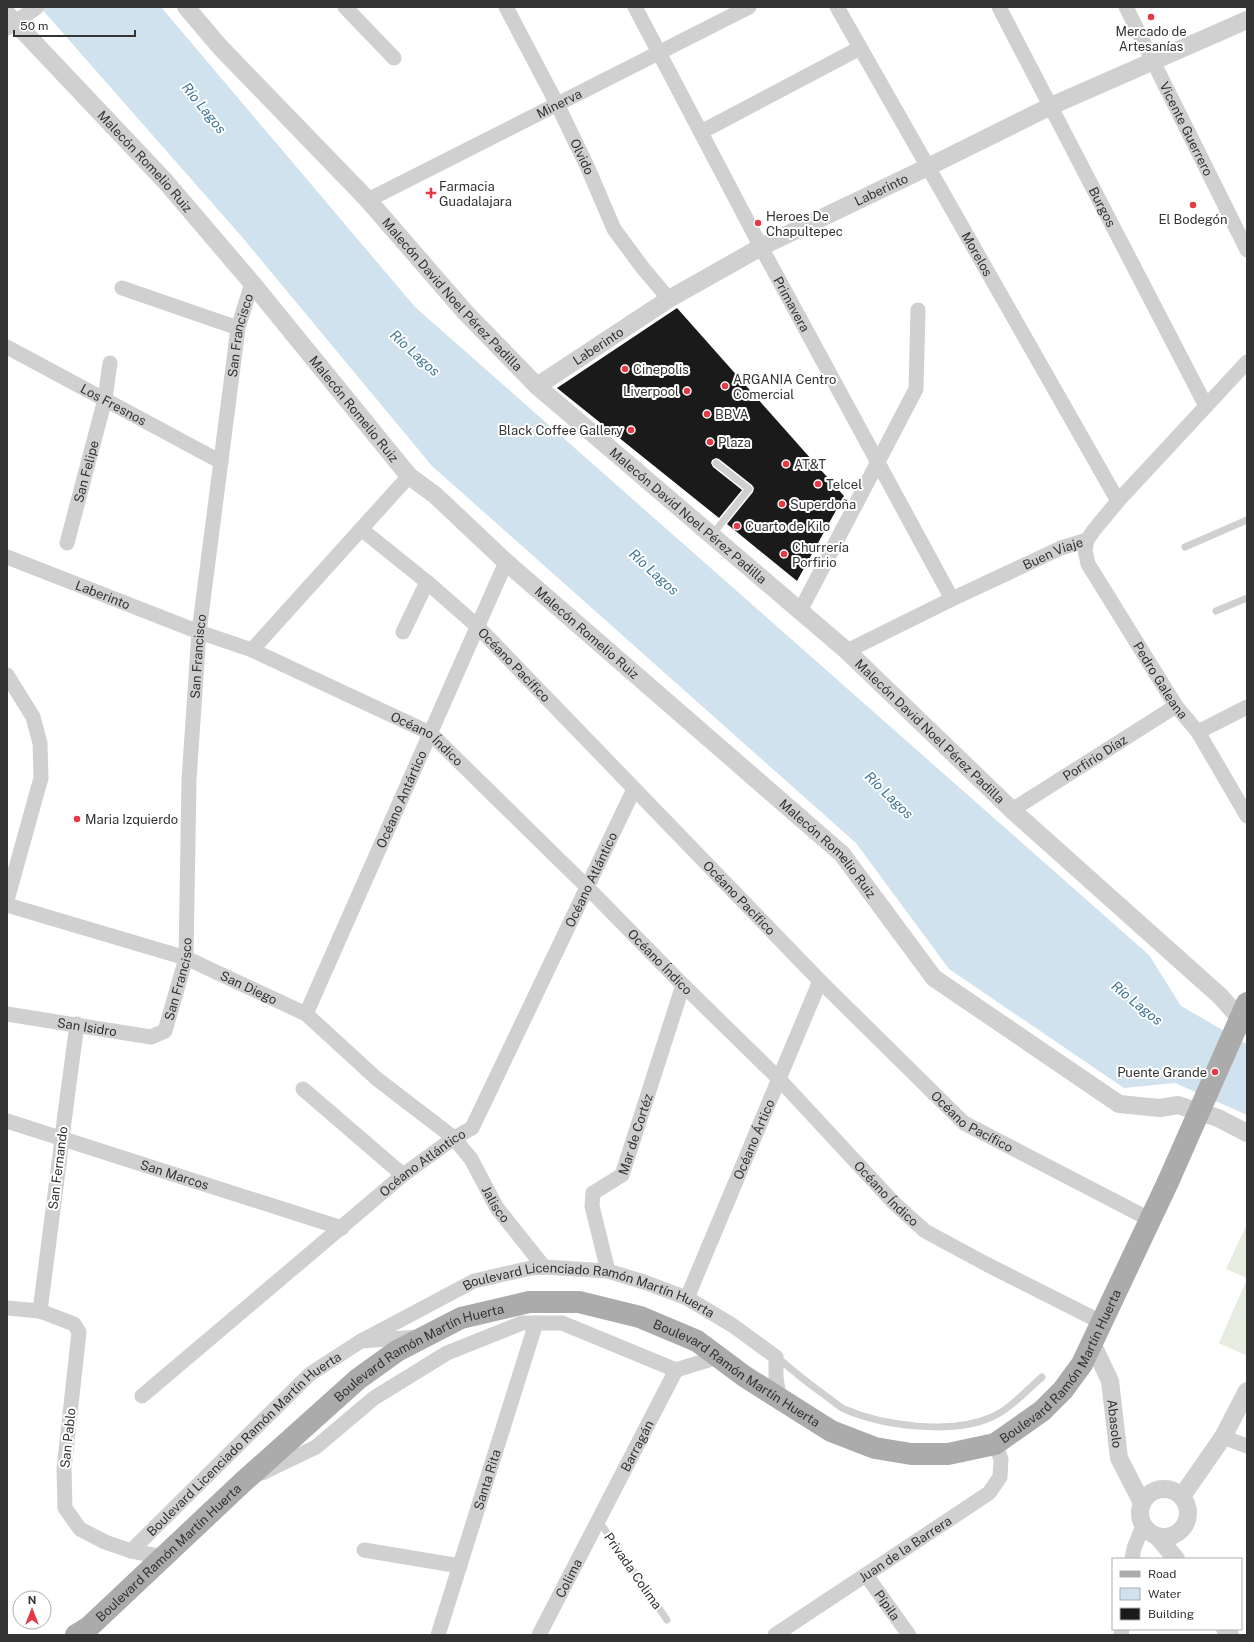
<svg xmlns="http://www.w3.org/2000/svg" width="1254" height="1642" viewBox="0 0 1254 1642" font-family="'Public Sans',sans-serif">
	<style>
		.green { fill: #e6ecdf }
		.water { fill: #cfe2ee }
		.building { fill: #1a1a1a }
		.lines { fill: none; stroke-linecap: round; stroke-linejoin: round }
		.service { stroke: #d0d0d0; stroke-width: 7 }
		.minor { stroke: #d0d0d0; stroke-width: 15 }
		.tertiary { stroke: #d0d0d0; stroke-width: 18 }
		.primary { stroke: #ababab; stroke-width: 22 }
		.minor-bridge { stroke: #d0d0d0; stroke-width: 15 }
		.primary-bridge { stroke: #ababab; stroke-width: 22 }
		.poi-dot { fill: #e63946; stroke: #fff; stroke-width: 1.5 }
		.labels { text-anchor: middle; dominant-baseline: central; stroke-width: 4; stroke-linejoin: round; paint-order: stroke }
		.poi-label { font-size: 13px; fill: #333; stroke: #fff; text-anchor: start }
		.street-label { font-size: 13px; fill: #333; stroke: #fff }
		.water-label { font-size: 14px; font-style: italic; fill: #3f7597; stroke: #fff }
	</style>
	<rect width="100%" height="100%" fill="#fff"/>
	<g class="green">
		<polygon points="1247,1224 1247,1278 1226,1269"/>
		<polygon points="1247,1279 1247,1356 1219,1343"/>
	</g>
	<polygon class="water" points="40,7 161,7 415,307 1149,955 1181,1006 1247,1044 1247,1115 1175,1083 1124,1088 949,969 856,843 432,466 242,237"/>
	<polygon class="building" points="677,308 844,496 797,581 727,524 753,492 754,488 752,485 719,459 716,458 712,460 711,463 713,467 742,490 719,518 557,388"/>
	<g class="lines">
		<g class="service">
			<polyline points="712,535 749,489 716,463"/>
			<polyline points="1185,547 1247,520"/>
			<polyline points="1216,611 1247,598"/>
			<path d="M777,1357C793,1371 809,1384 826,1396C832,1400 838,1406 844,1409C883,1426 952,1435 992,1417C1010,1409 1027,1390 1042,1377"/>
			<polyline points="599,1521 667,1620"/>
		</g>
		<g class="minor">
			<polyline points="345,7 394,58"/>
			<path id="s1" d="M506,7L557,104L587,166L614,229L642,267L669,299"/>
			<path id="s2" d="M635,7L761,247L952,599"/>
			<path id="s3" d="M837,7L1118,501"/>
			<path id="s4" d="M999,7L1206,406"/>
			<path id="s5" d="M1126,7L1247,250"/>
			<polyline points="7,28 37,7"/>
			<polyline points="701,132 860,48"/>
			<path id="s6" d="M368,200L749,7"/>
			<polyline points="122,288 238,328"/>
			<path id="s7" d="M7,347L221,462"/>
			<path id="s8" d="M1247,362L1118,501L1094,530L1087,540L1085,550L1088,564L1176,706L1198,732L1247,816"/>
			<path id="s9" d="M361,529L427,582L477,626L820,981L964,1123L1151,1220"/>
			<path id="s10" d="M67,543L105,399L110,363"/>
			<path id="s11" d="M7,557L199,632L252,650L430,733L588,888L683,985L779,1079L894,1203L925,1231L988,1265L1101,1322"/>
			<polyline points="800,611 916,389 918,310"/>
			<polyline points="403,632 427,582"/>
			<polyline points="252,650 409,476"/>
			<path id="s12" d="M847,651L952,599L1061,548L1087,540"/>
			<polyline points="7,675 33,717 40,743 41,778 7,900"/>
			<polyline points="1198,732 1247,707"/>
			<path id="s13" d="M1012,810L1176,706"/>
			<path id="s14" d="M7,905L186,958L306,1014L377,1079L454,1138L471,1159L497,1208L544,1267"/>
			<path id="s15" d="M7,1014L151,1037L165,1031L186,958L189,780L199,632L238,328L252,283"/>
			<path id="s16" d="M306,1014L506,562"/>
			<polyline points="303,1089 403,1175"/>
			<polyline points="65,1114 77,1024"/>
			<path id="s17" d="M7,1121L342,1228"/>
			<path id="s18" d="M608,1271L592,1206L593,1193L622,1175L683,985"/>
			<path id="s19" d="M687,1298L820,981"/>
			<polyline points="7,1308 40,1311 74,1324 79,1332 64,1469 65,1508 80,1529 105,1542 131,1551 164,1557"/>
			<polyline points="40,1311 59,1163"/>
			<path id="s20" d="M361,1341L474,1281L531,1268L544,1267L608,1271L644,1282L687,1298L732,1325L776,1357V1377L779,1397"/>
			<path id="s21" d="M142,1396L403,1175L454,1138L472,1128L634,789"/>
			<polyline points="1223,1437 1247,1446"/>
			<polyline points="262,1473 316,1447 374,1398 447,1353 522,1323 562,1323 676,1370 718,1357"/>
			<polyline points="364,1550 460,1566"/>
			<path id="s22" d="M131,1551L310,1374L361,1341L418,1337"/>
			<polyline points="1132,1559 1134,1548 1143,1526"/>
			<path id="s23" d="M866,1575L909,1635"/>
			<path id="s24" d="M438,1635L536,1323"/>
			<path id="s25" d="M539,1635L676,1370"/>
			<path id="s26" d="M775,1635L989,1493L1000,1477L1001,1459L995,1444"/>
			<polyline points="1121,1635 1122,1629"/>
		</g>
		<g class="tertiary">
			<path id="s27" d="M186,7L220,47L368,200L465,312L537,386L847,651L1012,810L1220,996L1247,1026"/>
			<path id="s28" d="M7,14L165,181L252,283L409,476L435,495L506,562L842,854L934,978L1119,1104L1160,1108L1178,1105L1218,1118L1247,1133"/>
			<path id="s29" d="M537,386L669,299L761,247L928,167L1051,106L1247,20"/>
			<path id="s30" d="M1092,1343L1110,1381L1119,1458L1142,1503"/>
			<circle cx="1164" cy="1513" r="24"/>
			<polyline points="1182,1496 1223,1437 1247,1391"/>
			<polyline points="1157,1536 1176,1559"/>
			<polyline points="1225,1629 1230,1635"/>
		</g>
		<path class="primary" id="s31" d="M76,1635L89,1627L243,1482L358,1379L397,1351L461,1318L529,1302H579L640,1317L697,1341L744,1376L831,1431L875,1448L911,1454H948L995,1444L1042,1411L1063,1390L1082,1364L1168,1182"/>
		<polyline class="minor-bridge" points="59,1163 65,1114"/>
		<polyline class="primary-bridge" points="1168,1182 1247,1003"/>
	</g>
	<g class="poi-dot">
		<circle cx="1151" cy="17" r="4"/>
		<path d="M429 187h4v4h4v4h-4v4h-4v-4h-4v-4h4z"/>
		<circle cx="1193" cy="205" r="4"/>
		<circle cx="758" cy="223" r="4"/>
		<circle cx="625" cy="369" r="4"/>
		<circle cx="725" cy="386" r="4"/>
		<circle cx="687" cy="391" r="4"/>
		<circle cx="707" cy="414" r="4"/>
		<circle cx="631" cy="430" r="4"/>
		<circle cx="710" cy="442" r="4"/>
		<circle cx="786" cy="464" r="4"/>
		<circle cx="818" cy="484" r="4"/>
		<circle cx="782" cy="504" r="4"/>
		<circle cx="737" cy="526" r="4"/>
		<circle cx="784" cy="554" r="4"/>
		<circle cx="77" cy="819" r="4"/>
		<circle cx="1215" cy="1072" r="4"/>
	</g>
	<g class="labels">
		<g class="poi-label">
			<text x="1151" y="31" text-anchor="middle">Mercado de<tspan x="1151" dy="15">Artesanías</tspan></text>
			<text x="439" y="186">Farmacia<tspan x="439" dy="15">Guadalajara</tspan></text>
			<text x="766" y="216">Heroes De<tspan x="766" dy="15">Chapultepec</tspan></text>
			<text x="1193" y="219" text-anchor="middle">El Bodegón</text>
			<text x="633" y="369">Cinepolis</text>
			<text x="733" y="379">ARGANIA Centro<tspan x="733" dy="15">Comercial</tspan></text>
			<text x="679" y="391" text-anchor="end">Liverpool</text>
			<text x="715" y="414">BBVA</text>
			<text x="623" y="430" text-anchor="end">Black Coffee Gallery</text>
			<text x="718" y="442">Plaza</text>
			<text x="794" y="464">AT&amp;T</text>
			<text x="826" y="484">Telcel</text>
			<text x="790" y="504">Superdoña</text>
			<text x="745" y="526">Cuarto de Kilo</text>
			<text x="792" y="547">Churrería<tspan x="792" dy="15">Porfirio</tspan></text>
			<text x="85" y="819">Maria Izquierdo</text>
			<text x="1207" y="1072" text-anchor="end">Puente Grande</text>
		</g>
		<g class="street-label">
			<text stroke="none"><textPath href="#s6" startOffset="214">Minerva</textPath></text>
			<text stroke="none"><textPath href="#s5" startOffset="136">Vicente Guerrero</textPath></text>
			<text stroke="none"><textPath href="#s1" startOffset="168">Olvido</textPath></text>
			<text stroke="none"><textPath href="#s28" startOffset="202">Malecón Romelio Ruiz</textPath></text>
			<text stroke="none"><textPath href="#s29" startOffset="397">Laberinto</textPath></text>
			<text stroke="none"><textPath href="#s4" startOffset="225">Burgos</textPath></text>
			<text stroke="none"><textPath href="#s3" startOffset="284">Morelos</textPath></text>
			<text stroke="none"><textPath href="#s27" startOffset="392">Malecón David Noel Pérez Padilla</textPath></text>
			<text stroke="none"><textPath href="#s2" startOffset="336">Primavera</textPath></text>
			<text stroke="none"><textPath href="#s15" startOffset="863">San Francisco</textPath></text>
			<text stroke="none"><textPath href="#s29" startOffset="73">Laberinto</textPath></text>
			<text stroke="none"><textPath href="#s7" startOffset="121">Los Fresnos</textPath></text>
			<text stroke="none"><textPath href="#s28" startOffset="526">Malecón Romelio Ruiz</textPath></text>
			<text stroke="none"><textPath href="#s10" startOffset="74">San Felipe</textPath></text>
			<text stroke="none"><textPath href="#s27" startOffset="716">Malecón David Noel Pérez Padilla</textPath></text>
			<text stroke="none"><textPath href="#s12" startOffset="228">Buen Viaje</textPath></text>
			<text stroke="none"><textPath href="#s11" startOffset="103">Laberinto</textPath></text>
			<text stroke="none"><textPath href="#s28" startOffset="850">Malecón Romelio Ruiz</textPath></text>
			<text stroke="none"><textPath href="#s15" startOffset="539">San Francisco</textPath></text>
			<text stroke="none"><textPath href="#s9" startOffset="205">Océano Pacífico</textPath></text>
			<text stroke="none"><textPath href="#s8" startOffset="401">Pedro Galeana</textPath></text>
			<text stroke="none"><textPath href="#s27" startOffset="1040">Malecón David Noel Pérez Padilla</textPath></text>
			<text stroke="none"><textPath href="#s11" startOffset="459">Océano Índico</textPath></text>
			<text stroke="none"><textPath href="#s13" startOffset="98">Porfirio Díaz</textPath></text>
			<text stroke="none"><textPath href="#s16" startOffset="235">Océano Antártico</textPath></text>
			<text stroke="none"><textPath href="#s28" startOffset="1174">Malecón Romelio Ruiz</textPath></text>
			<text stroke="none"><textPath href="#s21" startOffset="701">Océano Atlántico</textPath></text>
			<text stroke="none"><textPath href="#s9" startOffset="529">Océano Pacífico</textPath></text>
			<text stroke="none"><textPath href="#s11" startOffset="783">Océano Índico</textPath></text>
			<text stroke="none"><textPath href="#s15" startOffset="215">San Francisco</textPath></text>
			<text stroke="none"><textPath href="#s14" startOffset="256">San Diego</textPath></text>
			<text stroke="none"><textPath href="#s15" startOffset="81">San Isidro</textPath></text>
			<text stroke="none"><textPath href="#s9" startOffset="853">Océano Pacífico</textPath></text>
			<text stroke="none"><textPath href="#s18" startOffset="157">Mar de Cortéz</textPath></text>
			<text stroke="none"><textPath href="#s19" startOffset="172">Océano Ártico</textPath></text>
			<text stroke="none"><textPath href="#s21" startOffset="365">Océano Atlántico</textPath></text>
			<text transform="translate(58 1168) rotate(-83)">San Fernando</text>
			<text stroke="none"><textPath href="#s17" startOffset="176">San Marcos</textPath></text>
			<text stroke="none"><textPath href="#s11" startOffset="1107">Océano Índico</textPath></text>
			<text stroke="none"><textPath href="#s14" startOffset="591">Jalisco</textPath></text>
			<text stroke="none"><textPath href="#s20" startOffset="247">Boulevard Licenciado Ramón Martín Huerta</textPath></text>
			<text stroke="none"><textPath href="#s31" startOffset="448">Boulevard Ramón Martín Huerta</textPath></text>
			<text stroke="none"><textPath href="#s31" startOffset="1180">Boulevard Ramón Martín Huerta</textPath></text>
			<text stroke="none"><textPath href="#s31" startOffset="796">Boulevard Ramón Martín Huerta</textPath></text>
			<text stroke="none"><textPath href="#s30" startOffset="85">Abasolo</textPath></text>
			<text transform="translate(68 1438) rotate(-84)">San Pablo</text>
			<text stroke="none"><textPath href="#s22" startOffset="156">Boulevard Licenciado Ramón Martín Huerta</textPath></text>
			<text stroke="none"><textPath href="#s25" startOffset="213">Barragán</textPath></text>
			<text stroke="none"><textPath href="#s24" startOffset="163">Santa Rita</textPath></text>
			<text stroke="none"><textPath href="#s26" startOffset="156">Juan de la Barrera</textPath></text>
			<text stroke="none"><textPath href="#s31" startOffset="124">Boulevard Ramón Martín Huerta</textPath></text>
			<text transform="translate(633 1571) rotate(55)">Privada Colima</text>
			<text stroke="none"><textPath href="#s25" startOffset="64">Colima</textPath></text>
			<text stroke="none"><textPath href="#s23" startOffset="37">Pípila</textPath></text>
		</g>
		<g class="water-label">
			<text transform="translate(204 108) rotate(51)">Río Lagos</text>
			<text transform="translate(415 353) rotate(42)">Río Lagos</text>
			<text transform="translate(654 572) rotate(42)">Río Lagos</text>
			<text transform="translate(889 795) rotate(44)">Río Lagos</text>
			<text transform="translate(1137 1003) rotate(39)">Río Lagos</text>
		</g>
	</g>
	<rect width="1254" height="1642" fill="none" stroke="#333333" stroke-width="16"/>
	<rect x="1112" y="1558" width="130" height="72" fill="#ffffff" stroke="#adadad"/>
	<rect x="1120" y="1571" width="20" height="6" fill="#ababab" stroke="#adadad"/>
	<text x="1148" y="1578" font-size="12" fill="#333333">Road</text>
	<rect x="1120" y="1588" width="20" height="12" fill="#cfe2ee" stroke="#adadad"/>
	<text x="1148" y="1598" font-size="12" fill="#333333">Water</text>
	<rect x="1120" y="1608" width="20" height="12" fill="#1a1a1a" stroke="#adadad"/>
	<text x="1148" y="1618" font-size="12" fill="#333333">Building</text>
	<g transform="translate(32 1610)"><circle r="19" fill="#ffffff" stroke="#adadad"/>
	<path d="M0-3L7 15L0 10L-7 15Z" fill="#e63946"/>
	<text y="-6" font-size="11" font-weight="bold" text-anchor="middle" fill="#333333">N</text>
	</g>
	<path d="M14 30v6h121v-6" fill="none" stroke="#333333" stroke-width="2"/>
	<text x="20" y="30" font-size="12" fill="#333333" stroke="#ffffff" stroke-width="3" paint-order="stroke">50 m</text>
</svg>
